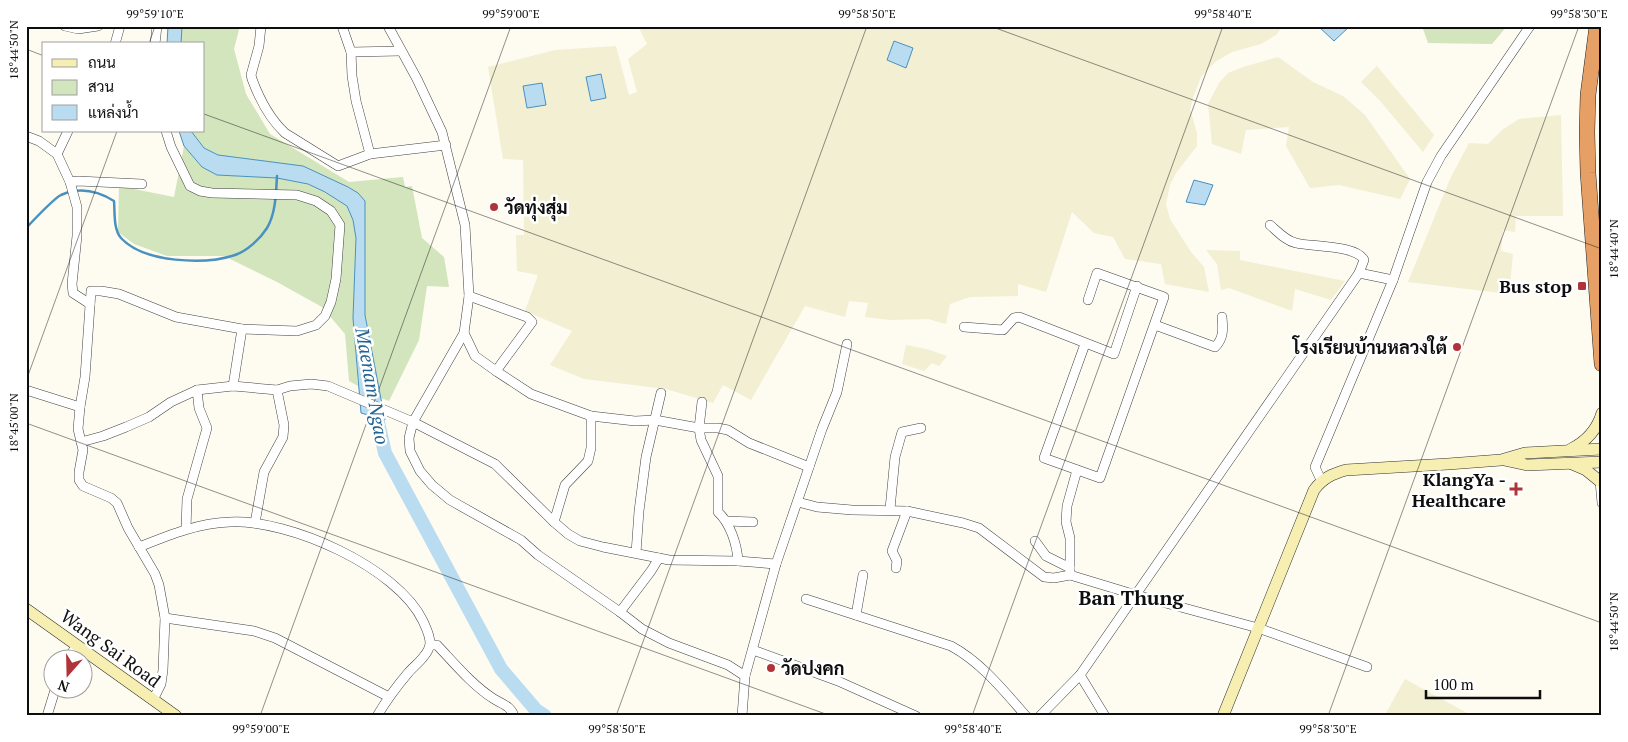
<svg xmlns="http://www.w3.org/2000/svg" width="1628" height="742" viewBox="0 0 1628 742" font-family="'PT Serif',Sarabun,serif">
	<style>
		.farmland { fill: #f2efd3 }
		.green { fill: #d2e5bd }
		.water { fill: #badcf0; stroke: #4891c0 }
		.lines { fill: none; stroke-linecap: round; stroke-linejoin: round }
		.stream { stroke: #4891c0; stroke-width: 2.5 }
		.river { stroke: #badcf0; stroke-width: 14 }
		.street-casing { stroke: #414141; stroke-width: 10 }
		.secondary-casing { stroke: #303030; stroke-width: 12 }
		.highway-casing { stroke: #1f1f1f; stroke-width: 16 }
		.street { stroke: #fff; stroke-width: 9 }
		.secondary { stroke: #f7efb2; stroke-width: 11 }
		.highway { stroke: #e6a066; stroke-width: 15 }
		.ticks { fill: none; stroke: #0e0e0e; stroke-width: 1; stroke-opacity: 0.45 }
		.poi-dot { fill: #b1333a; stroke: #fff; stroke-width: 2 }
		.labels { text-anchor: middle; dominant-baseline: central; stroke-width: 5; stroke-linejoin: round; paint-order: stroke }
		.poi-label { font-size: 18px; font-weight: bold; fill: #0e0e0e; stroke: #fff; text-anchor: end }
		.street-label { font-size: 18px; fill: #0e0e0e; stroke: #fff }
		.water-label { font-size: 19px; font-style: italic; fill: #236494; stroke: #fff }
		.quarter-label { font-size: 20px; font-weight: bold; fill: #0e0e0e; stroke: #fff }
		.neatline { fill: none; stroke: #0e0e0e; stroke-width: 2 }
		.ticks-label { font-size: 12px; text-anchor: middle; fill: #0e0e0e }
	</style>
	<rect width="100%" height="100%" fill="#fefbf1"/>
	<g class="farmland">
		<polygon points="638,26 1283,26 1276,35 1261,44 1232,52 1215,62 1201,77 1194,95 1190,109 1197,133 1197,146 1176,173 1170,185 1166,204 1170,219 1191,252 1204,267 1209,292 1165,284 1161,264 1125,259 1113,237 1094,233 1072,212 1046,292 1018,284 1018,296 970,297 950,304 946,324 928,319 890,320 865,317 868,303 849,301 845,317 805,306 751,400 723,385 713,403 666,389 584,379 550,365 572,331 525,311 538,275 517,271 516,235 524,235 523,160 503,159 488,67 555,50 616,46 629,95 637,92 628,59 647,44"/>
		<polygon points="1278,57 1313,82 1343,96 1365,115 1410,179 1400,199 1339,185 1310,188 1286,146 1289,127 1246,130 1241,154 1212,144 1208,104 1219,83 1228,73 1243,67"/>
		<polygon points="1377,66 1434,135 1423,152 1381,102 1361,82"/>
		<polygon points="1561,115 1563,216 1516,216 1515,232 1503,230 1501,251 1513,254 1509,294 1408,282 1450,179 1469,143 1488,144 1502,130 1519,119"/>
		<polygon points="1206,250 1240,251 1240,260 1345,281 1331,300 1295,289 1292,311 1229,288 1221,290 1217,264"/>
		<polygon points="906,345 927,349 947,356 939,366 932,363 924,371 902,364"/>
		<polygon points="1405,679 1467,713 1467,716 1394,716 1386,713"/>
	</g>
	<g class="green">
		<polygon points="182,26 240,26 234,49 246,94 270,134 349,182 403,177 405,187 412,186 422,238 444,257 449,287 427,286 419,340 389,401 381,398 365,315 365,219 358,193 303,166 218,155 204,148 191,131 204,131 204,44 181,44"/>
		<polygon points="1422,26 1507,26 1492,44 1428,43"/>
		<polygon points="184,146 202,167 217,175 277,178 308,184 325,192 347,206 353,220 356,238 353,318 358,386 349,381 345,334 322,307 277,282 224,256 167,256 134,244 118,232 119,186 174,197"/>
	</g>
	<g class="water">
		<polygon points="168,26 182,26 181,44 167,44"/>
		<polygon points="1318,26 1350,26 1334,41"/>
		<polygon points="894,41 913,48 906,68 887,60"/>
		<polygon points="601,74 606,98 591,101 586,77"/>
		<polygon points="542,83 546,105 527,108 523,86"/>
		<polygon points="179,131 191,131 204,148 218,155 303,166 348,187 358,193 365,201 365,315 385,420 361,413 353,318 356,238 353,220 347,206 325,192 308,184 277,178 217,175 202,167 184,146"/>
		<polygon points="1194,180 1213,185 1205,205 1186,202"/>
	</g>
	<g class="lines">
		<path class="stream" d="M26,228C34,220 53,199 61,195C79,187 98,191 114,201C115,211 113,229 121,238C144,263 205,265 235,255C247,251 260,239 267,228C276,213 276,192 277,176"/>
		<polyline class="river" points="373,400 385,453 501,669 536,710 545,716"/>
		<defs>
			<g id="street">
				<polyline points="65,26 78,29 98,26"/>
				<path d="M261,26L259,46L251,75L252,79C259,98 270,119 285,133L338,166L370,154"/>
				<polyline points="342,26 351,52 352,76 356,101 370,154 446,145"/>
				<polyline points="388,26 417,79 442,132 465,225 469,296 464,333 413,422 409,438 410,451 420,471 432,485 450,500 521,540 538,555 620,612 642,629 669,643 728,665 745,676"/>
				<polyline points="115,44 120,26"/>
				<polyline points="155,44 157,26"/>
				<polyline points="351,52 401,51"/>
				<polyline points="26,136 39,141 57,154 70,182 77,207 77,236 72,284 73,293 90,304"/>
				<polyline points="57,154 68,131"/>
				<polyline points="70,182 78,181 142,184"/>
				<path d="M1270,225C1278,232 1286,241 1296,243C1312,247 1356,245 1364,260L1359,273"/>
				<polyline points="469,296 527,317 532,322 496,371 531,394 591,416 635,421 655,420 699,428 718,428 728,430 749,443 809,467"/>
				<path d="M1155,325L1215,347C1224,338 1223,329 1222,317"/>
				<polyline points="964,327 1003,330 1014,318 1019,317 1114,354 1137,286"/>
				<polyline points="464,333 475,356 496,371"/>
				<polyline points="1085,344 1044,458 1100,478 1164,297 1097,273 1088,300"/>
				<polyline points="233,386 242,329"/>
				<polyline points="26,390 80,407"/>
				<path d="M702,402L699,428L701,440L718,476V512C730,523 737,544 738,561"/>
				<polyline points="81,442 103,436 126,427 149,417 171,402 197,390 233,386 277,390 290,386 311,384 328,386 413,422 495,464 554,522 568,534 580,541 603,547 669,560 738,561 776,564"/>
				<polyline points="1321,480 1315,467 1393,280 1427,182 1441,156 1530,26"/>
				<polyline points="1600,481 1602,503"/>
				<polyline points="798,502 817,507 852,510 907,511 963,523 979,528 1044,577 1054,578 1070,575 1136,595 1258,628 1367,667"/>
				<polyline points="890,509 895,457 902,432 921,428"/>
				<polyline points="726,521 753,522"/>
				<polyline points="554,522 565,485 588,461 591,448 591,416"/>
				<polyline points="255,523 264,472 283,437 284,425 277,390"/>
				<polyline points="186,529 187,499 207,428 199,408 197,390"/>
				<polyline points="1035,541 1046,556 1070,568"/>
				<path d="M139,547C169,535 198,523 230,522C289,519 397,567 423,621C426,628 430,635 430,643C430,647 427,653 424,656C420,662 413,667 408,673C397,686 386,701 377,716"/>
				<polyline points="636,553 639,511 646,457 661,393"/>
				<polyline points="896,568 897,561 892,551 907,511"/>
				<polyline points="1070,575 1070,538 1066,522 1067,506 1077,470"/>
				<path d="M806,599L951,646C981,662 1004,691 1026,716"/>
				<polyline points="620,612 651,571 659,558"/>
				<polyline points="856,615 863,575"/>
				<polyline points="165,618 254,631 275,638 389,697"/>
				<path d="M431,645H437C454,663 473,686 494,699C502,704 511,706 514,716"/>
				<polyline points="753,650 838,681 916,716"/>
				<polyline points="67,660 77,645"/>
				<polyline points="1080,675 1105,716"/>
				<polyline points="153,700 161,684 163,670 165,618 159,585 155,574 128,528 117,503 111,498 83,486 79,480 79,472 83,450 78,429 80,407 85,377 91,291 101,291 119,294 176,317 242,329 297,331 316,325 325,316 331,302 336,279 340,225 331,211 316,201 297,195 212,193 200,191 190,186 171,147 166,131"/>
				<polyline points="47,716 55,690"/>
				<polyline points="742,716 745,676 776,564 822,429 837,392 847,344"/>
				<polyline points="1040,716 1080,675 1359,273 1393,280"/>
			</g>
			<g id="secondary">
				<path d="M1571,449C1587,441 1597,430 1602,413"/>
				<polyline points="1504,460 1527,465 1602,462"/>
				<polyline points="1572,464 1586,470 1602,483"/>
				<polyline points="26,609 176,716"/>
				<path d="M1223,716L1314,490C1323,478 1332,474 1346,470L1448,464L1501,460L1525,453L1602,449"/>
			</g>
			<polyline id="highway" points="1597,26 1588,95 1587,132 1588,173 1602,364"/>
		</defs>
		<use href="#street" class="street-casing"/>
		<use href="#secondary" class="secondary-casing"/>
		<use href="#highway" class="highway-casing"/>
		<use href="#street" class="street"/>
		<use href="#secondary" class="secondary"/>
		<use href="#highway" class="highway"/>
	</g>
	<path class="ticks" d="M990,26L1602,249M149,44L155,26M26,49L44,56M204,114L1602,623M26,381L117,131M26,423L831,716M260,716L511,26M616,716L867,26M972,716L1223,26M1328,716L1579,26"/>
	<g class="poi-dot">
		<circle cx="494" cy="207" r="5"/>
		<rect x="1577" y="281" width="10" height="10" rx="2.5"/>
		<circle cx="1457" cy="347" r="5"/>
		<path d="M1513.5 481.5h5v5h5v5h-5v5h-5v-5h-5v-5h5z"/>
		<circle cx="771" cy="668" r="5"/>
	</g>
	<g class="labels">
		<g class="poi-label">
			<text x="504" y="207" text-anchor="start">วัดทุ่งสุ่ม</text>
			<text x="1572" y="286">Bus stop</text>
			<text x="1447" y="347">โรงเรียนบ้านหลวงใต้</text>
			<text x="1506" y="479">KlangYa -<tspan x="1506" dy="21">Healthcare</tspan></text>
			<text x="781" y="668" text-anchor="start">วัดปงคก</text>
		</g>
		<g class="street-label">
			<text transform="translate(111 648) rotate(36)">Wang Sai Road</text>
		</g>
		<g class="water-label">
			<text transform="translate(373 386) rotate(80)">Maenam Ngao</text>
		</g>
		<g class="quarter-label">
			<text x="1131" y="597">Ban Thung</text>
		</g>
	</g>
	<rect width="1628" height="742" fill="none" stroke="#ffffff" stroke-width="55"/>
	<rect x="42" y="42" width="162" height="90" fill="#ffffff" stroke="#9f9f9f"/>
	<rect x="52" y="59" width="25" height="8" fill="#f7efb2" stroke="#9f9f9f"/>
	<text x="88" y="68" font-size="15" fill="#0e0e0e">ถนน</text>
	<rect x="52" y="80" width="25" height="15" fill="#d2e5bd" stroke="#9f9f9f"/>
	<text x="88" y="92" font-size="15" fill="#0e0e0e">สวน</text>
	<rect x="52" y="105" width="25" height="15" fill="#badcf0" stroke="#9f9f9f"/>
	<text x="88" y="118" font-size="15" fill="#0e0e0e">แหล่งน้ำ</text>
	<g transform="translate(68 674) rotate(200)"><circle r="24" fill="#ffffff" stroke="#9f9f9f"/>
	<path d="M0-4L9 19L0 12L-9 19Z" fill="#b1333a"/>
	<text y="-8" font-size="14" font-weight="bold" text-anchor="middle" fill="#0e0e0e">N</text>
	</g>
	<path d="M1426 690v8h114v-8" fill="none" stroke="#0e0e0e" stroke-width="2.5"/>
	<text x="1433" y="690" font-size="15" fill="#0e0e0e" stroke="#ffffff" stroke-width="4" paint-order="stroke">100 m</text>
	<rect x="28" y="28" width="1572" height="686" class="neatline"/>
	<g class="ticks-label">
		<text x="155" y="18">99°59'10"E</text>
		<text x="511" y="18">99°59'00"E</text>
		<text x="867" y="18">99°58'50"E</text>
		<text x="1223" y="18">99°58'40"E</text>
		<text x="1579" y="18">99°58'30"E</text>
		<text transform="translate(14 50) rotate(-90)" y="4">18°44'50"N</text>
		<text transform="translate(1614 249) rotate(-90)" y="4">18°44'40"N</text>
		<text transform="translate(14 423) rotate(-90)" y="4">18°45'00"N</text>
		<text transform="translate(1614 622) rotate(-90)" y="4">18°44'50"N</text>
		<text x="261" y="733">99°59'00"E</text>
		<text x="617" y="733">99°58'50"E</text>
		<text x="973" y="733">99°58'40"E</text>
		<text x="1328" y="733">99°58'30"E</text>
	</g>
</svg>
